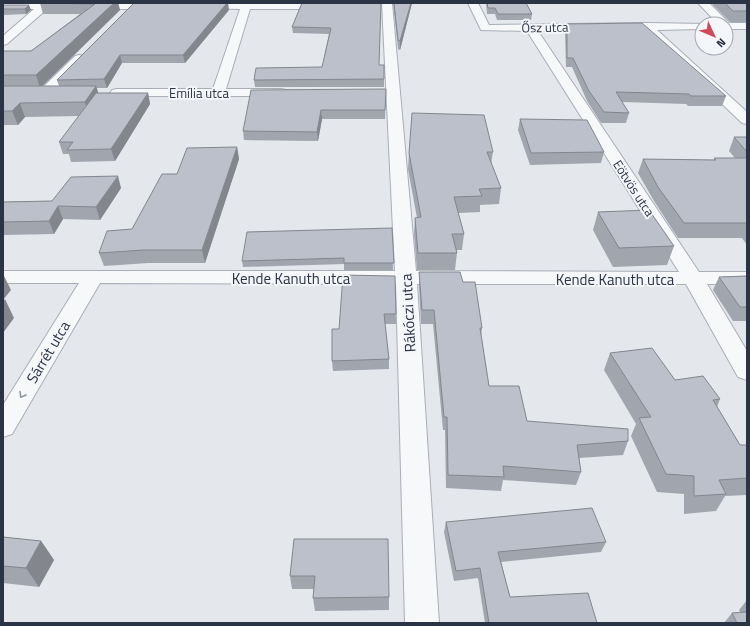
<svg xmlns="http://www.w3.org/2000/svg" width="750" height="626" viewBox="0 0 750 626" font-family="'Titillium Web',sans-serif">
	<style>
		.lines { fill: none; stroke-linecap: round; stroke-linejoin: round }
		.minor-casing { stroke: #a9aeb7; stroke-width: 2 }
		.minor { fill: #f7f8fa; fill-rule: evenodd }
		.wall { fill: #a1a5ae }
		.shaded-wall { fill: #83868d }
		.building { fill: #bbc0ca; stroke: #83868d }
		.oneway { stroke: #9196a0 }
		.labels { text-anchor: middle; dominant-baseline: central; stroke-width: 4; stroke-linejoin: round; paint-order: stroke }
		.far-street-label { font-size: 13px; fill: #2b3445; stroke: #f4f6f9 }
		.street-label { font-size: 15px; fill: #2b3445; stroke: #f4f6f9 }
	</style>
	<rect width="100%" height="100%" fill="#e4e7ec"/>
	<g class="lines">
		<defs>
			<g id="minor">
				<polygon points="3,3 162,3 167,6 162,9 47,9 7,44 3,45 3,36 34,9 3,9"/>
				<polygon points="198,3 330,3 335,6 330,9 250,9 226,89 281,89 286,90 288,93 286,96 112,96 110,93 112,90 117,89 213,89 240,9 194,8 193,6"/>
				<polygon points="382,3 392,3 416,271 679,272 527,31 481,30 468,3 478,3 489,25 647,23 706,24 702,24 702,29 657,30 747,112 747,124 742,123 645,30 538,31 699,272 747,272 747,284 707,284 747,351 747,380 738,377 686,284 417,284 439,623 405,623 396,284 100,283 12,434 3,437 3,405 79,283 3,283 3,271 395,271"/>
				<polygon points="698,3 709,3 729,23 747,23 747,29 726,29 726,24 718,24"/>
				<polygon points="79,55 83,56 85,59 83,62 49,97 39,97 37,94 39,91 75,56"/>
			</g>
		</defs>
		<use href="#minor" class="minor-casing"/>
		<use href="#minor" class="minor"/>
	</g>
	<g class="wall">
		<polygon points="40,3 118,3 120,10 43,86 59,86 57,80 229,10 185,63 122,63 107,88 97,88 98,93 148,93 150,104 115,161 71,162 69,154 63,154 59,142 79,116 25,117 18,125 3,125 3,51 31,51 80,14 43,14"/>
		<polygon points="302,3 379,65 384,79 384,87 255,87 254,80 322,67 329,34 293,33 292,27"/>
		<polygon points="393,3 412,3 400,50 398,49"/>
		<polygon points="486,3 526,3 532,14 531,20 497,20 495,14 487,14"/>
		<polygon points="711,3 747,3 747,22 730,22"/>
		<polygon points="3,5 31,10 26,14 3,15"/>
		<polygon points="567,24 726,96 722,106 688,106 686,104 622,102 629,113 626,123 601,123 587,101 572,67 566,67 565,32"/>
		<polygon points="386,89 385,119 322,119 318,141 244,140 243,131"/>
		<polygon points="520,119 604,152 601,163 530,165 518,130"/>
		<polygon points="734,137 747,137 747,245 742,238 678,238 654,201 638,173 643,159 714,160 714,158 735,158 729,151"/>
		<polygon points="237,147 239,159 205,263 148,263 104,266 99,253 132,229 177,174"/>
		<polygon points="493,152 491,164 501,188 499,204 480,205 480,212 458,213 464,234 462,250 456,250 457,253 455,270 417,270 414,234 415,218 417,218 408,169 409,153"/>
		<polygon points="121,188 100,220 63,219 54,234 3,235 3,202 52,201"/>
		<polygon points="598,212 674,246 667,265 613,267 593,230"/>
		<polygon points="392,228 393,270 344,270 344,264 243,267 242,261"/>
		<polygon points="419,272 463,282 482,328 481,337 489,386 527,421 628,441 623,455 579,458 581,472 576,485 503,480 501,491 446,488 445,430 443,430 433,324 421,324 419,286"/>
		<polygon points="395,276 396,324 385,324 389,359 389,369 333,371 332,361 339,329"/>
		<polygon points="747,276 747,321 733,321 713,290 719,277"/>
		<polygon points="610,353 720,399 717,407 740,445 747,445 747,495 725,496 716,511 684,514 684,494 657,492 631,436 636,424 604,370"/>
		<polygon points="446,522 606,542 601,552 501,562 510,597 597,623 485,623 478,578 454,581 444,532"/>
		<polygon points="3,537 41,541 54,560 39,587 3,583"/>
		<polygon points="294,539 389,597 389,610 315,611 313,598 314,589 292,589 290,576"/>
		<polygon points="747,600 747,623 724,623 732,613 740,612 739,610"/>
	</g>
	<g class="shaded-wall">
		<polygon points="114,3 118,3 120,10 40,88 36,75"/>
		<polygon points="227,3 228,3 229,10 185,63 183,55"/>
		<polygon points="411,3 412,3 400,50 400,41"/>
		<polygon points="29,5 31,10 26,14 25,9"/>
		<polygon points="120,55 122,63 107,88 104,79"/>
		<polygon points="96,86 100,99 89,115 85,102"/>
		<polygon points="148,93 150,104 115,161 111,149"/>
		<polygon points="20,103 25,117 18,125 12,111"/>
		<polygon points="321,110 322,119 318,141 317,132"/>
		<polygon points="237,147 239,159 205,263 202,250"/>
		<polygon points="118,176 121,188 100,220 96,207"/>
		<polygon points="58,206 63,219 54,234 49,221"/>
		<polygon points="3,274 11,290 3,300"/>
		<polygon points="5,299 14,318 3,333 3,302"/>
		<polygon points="41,541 54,560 39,587 26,568"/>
	</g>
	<g class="building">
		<polygon points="40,3 114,3 36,75 3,75 3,51 31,51 95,4"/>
		<polygon points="134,3 227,3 183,55 120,55 104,79 57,80"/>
		<polygon points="302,3 381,3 379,65 384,65 384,79 254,80 256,68 322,67 331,28 292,27"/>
		<polygon points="394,3 411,3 400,41 398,40"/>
		<polygon points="487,3 526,3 532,14 498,14 495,8 488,8"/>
		<polygon points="725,3 747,3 747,11 733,11"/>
		<polygon points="3,5 29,5 25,9 3,9"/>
		<polygon points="642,23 726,96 691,96 689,94 616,92 629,113 604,112 589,91 573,58 567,58 567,24"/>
		<polygon points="3,86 96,86 85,102 20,103 12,111 3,111"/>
		<polygon points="386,89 385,110 321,110 317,132 243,131 251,90"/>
		<polygon points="96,93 148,93 111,149 67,150 73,142 59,142"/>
		<polygon points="412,113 484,115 493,152 487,152 501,188 479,189 482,196 454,197 464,234 452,234 457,253 418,253 415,218 421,217 409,153"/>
		<polygon points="520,119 587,120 604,152 531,153"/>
		<polygon points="734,137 747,137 747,152"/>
		<polygon points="237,147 202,250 144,250 99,253 107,231 132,229 162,174 177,174 187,148"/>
		<polygon points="714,158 747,158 747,223 684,223 658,187 643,159 716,160"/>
		<polygon points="118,176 96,207 58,206 49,221 3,222 3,202 52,201 71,177"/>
		<polygon points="649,210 674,246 619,248 598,212"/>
		<polygon points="392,228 394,263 344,263 344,258 242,261 247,232"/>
		<polygon points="419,272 460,272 463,282 475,282 482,328 480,328 489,386 519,386 527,421 628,429 628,441 577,445 581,472 503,466 504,477 448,475 447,417 444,417 434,310 422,310"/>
		<polygon points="343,275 395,276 396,314 384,314 389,359 332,361 332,329 339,329"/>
		<polygon points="747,276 747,307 740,307 719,277"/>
		<polygon points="652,348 675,380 703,376 720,399 713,400 740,445 747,445 747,478 719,480 726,494 694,496 694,476 666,474 639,418 651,417 610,353"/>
		<polygon points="592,508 606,542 498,552 510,597 588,593 597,623 489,623 480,568 456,571 446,522"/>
		<polygon points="3,537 41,541 26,568 3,566"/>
		<polygon points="294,539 388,539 389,597 313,598 315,576 290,576"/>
		<polygon points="747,612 747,623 737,623 732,613"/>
	</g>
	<defs><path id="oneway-chevron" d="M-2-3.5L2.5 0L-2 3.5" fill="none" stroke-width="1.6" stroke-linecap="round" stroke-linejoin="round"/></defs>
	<use class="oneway" href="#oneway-chevron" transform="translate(22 395) rotate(121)"/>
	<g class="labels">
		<g class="far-street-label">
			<text transform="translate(545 27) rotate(-1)">Ősz utca</text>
			<text x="199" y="93">Emília utca</text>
			<text transform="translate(634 188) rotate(57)">Eötvös utca</text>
		</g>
		<g class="street-label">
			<text x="291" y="278">Kende Kanuth utca</text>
			<text x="615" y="279">Kende Kanuth utca</text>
			<text transform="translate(408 313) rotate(-93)">Rákóczi utca</text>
			<text transform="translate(48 352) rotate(-59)">Sárrét utca</text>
		</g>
	</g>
	<rect width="750" height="626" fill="none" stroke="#2b3445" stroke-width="8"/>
	<g transform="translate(714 36) rotate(134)"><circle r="19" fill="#f4f6f9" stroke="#a4a8b1"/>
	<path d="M0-3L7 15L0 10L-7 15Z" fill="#d1495b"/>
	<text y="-6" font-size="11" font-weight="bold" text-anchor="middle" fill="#2b3445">N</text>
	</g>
</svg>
